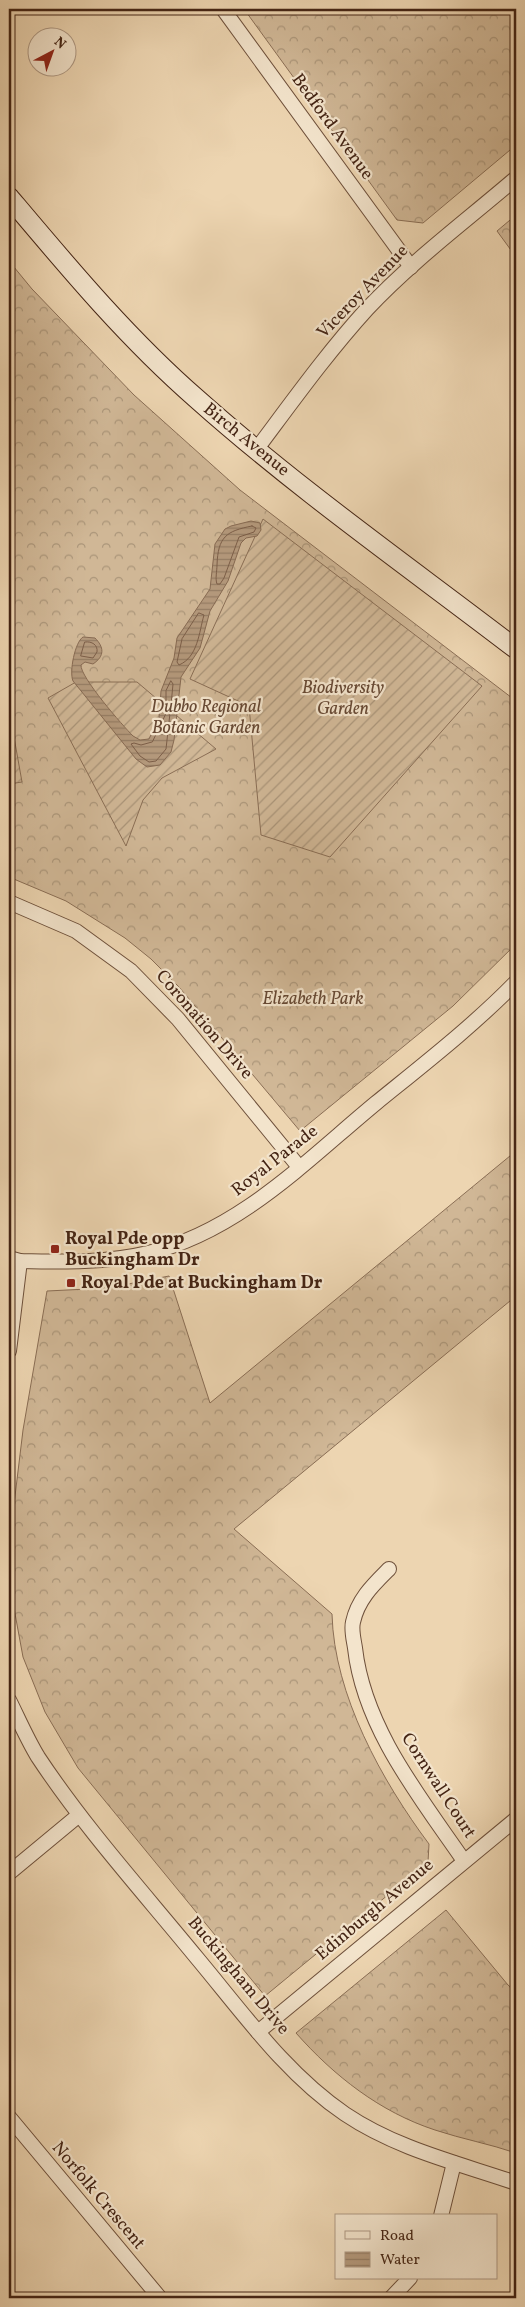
<svg xmlns="http://www.w3.org/2000/svg" width="525" height="2307" viewBox="0 0 525 2307" font-family="Vollkorn,serif">
	<style>
		.forest { fill: url(#forest-crowns); stroke: #8a6e55 }
		.garden { fill: url(#garden-furrows); stroke: #8a6e55 }
		.water { fill: url(#water-rules); stroke: #876a52 }
		.lines { fill: none; stroke-linecap: round; stroke-linejoin: round }
		.shore { stroke: #7c5e48; stroke-width: 1 }
		.street-casing { stroke: #6e503b; stroke-width: 16 }
		.secondary-casing { stroke: #442414; stroke-width: 21 }
		.street { stroke: #f3e4cc; stroke-width: 14 }
		.secondary { stroke: #f3e4cc; stroke-width: 19 }
		.poi-dot { fill: #8f2418; stroke: #f3e4cc; stroke-width: 2 }
		.labels { text-anchor: middle; dominant-baseline: central; stroke-width: 4.5; stroke-linejoin: round; paint-order: stroke }
		.street-label { font-size: 18px; fill: #442414; stroke: #f3e4cc }
		.park-label { font-size: 18px; font-style: italic; fill: #674934; stroke: #f3e4cc }
		.poi-label { font-size: 18px; font-weight: bold; fill: #442414; stroke: #f3e4cc; text-anchor: start }
	</style>
	<defs>
		<pattern id="forest-crowns" width="20" height="18" patternUnits="userSpaceOnUse" patternTransform="scale(1.25)"><rect width="20" height="18" fill="#d0b796"/><path d="M2 6a3 3 0 1 1 6 0M12 15a3 3 0 1 1 6 0" fill="none" stroke="#aa9579"/></pattern>
		<pattern id="garden-furrows" width="10" height="10" patternUnits="userSpaceOnUse" patternTransform="scale(1.25)"><rect width="10" height="10" fill="#d0b796"/><path d="M-1 1l2-2M0 10L10 0M9 11l2-2" fill="none" stroke="#aa9579"/></pattern>
		<pattern id="water-rules" width="6" height="5" patternUnits="userSpaceOnUse" patternTransform="scale(1.25)"><rect width="6" height="5" fill="#b4997c"/><path d="M0 2.5h6" fill="none" stroke="#947d64"/></pattern>
	</defs>
	<rect width="100%" height="100%" fill="#edd5b1"/>
	<filter id="stains"><feTurbulence type="fractalNoise" baseFrequency=".004" numOctaves="4"/><feColorMatrix values="0 0 0 0 .2 0 0 0 0 .09 0 0 0 0 .02 0 0 0 .5 -.17"/></filter>
	<radialGradient id="worn" r=".72"><stop offset=".6" stop-color="#630" stop-opacity="0"/><stop offset="1" stop-color="#630" stop-opacity=".3"/></radialGradient>
	<g class="forest">
		<polygon points="244,9 516,9 516,145 423,223 397,220"/>
		<polygon points="516,215 516,257 497,231"/>
		<polygon points="9,261 32,289 134,395 240,490 516,701 516,944 453,1006 300,1131 179,987 151,959 125,938 66,901 9,877"/>
		<path d="M516,1151V1296L234,1529L332,1614C334,1695 382,1781 429,1844L428,1862L265,1996L78,1768L45,1712L23,1657L11,1592L9,1568L12,1521L23,1430L47,1291L108,1288L169,1276L210,1403Z"/>
		<path d="M446,1910L508,1985L516,1992V2153C490,2144 462,2139 435,2130C380,2112 334,2076 296,2033Z"/>
	</g>
	<g class="garden">
		<polygon points="263,519 482,686 330,857 261,835 249,706 190,679"/>
		<polygon points="76,682 137,682 216,749 162,778 143,800 126,846 48,698"/>
		<polygon points="9,709 22,782 9,784"/>
	</g>
	<path class="water" d="M251,521L260,523L261,530L257,536L246,538L241,543L228,581L210,611L200,648L181,677L174,740L171,752L160,765L147,767L136,759L73,681C69,672 75,642 83,637L95,638C104,647 105,656 93,664L85,662L81,665C80,677 123,726 133,736L140,740L149,739L159,718L161,691L174,658L177,638L210,589L215,544L225,529L231,526Z"/>
	<g class="lines">
		<g class="shore">
			<path d="M252,526L256,528L254,532L239,537L224,578L220,584H217C215,579 217,571 217,565C218,537 226,531 252,526Z"/>
			<path d="M199,613L204,615C199,632 198,657 179,665L177,662L182,639Z"/>
			<path d="M85,642C92,641 98,645 97,652L93,658L81,656Z"/>
			<polygon points="171,681 173,684 171,705 169,707 166,705 166,691"/>
			<polygon points="168,710 170,713 166,749 156,761 149,762 140,756 131,744 134,743 141,745 152,742"/>
		</g>
		<defs>
			<g id="street">
				<polyline points="223,9 411,267"/>
				<path d="M256,450C292,402 327,353 367,309C412,261 466,221 516,178"/>
				<polyline points="9,902 76,931 131,971 178,1019 299,1167"/>
				<path d="M9,1258L20,1261C63,1262 106,1263 148,1253C238,1232 307,1160 376,1103C424,1064 473,1026 516,982"/>
				<polyline points="9,1351 20,1261"/>
				<path d="M389,1569C373,1585 358,1599 353,1622C351,1630 354,1641 355,1648C364,1728 420,1797 464,1861"/>
				<path d="M9,1700C18,1718 27,1739 38,1757C85,1828 143,1892 197,1958C243,2013 286,2074 345,2114C397,2149 458,2163 516,2183"/>
				<polyline points="9,1873 79,1815"/>
				<polyline points="258,2032 516,1819"/>
				<polyline points="9,2117 160,2298"/>
				<polyline points="441,2216 454,2163"/>
				<polyline points="391,2298 410,2278"/>
			</g>
			<path id="secondary" d="M9,197C68,267 127,338 197,399C298,489 409,567 516,649"/>
		</defs>
		<use href="#street" class="street-casing"/>
		<use href="#secondary" class="secondary-casing"/>
		<use href="#street" class="street"/>
		<use href="#secondary" class="secondary"/>
	</g>
	<g class="poi-dot">
		<rect x="50" y="1244" width="10" height="10" rx="2.5"/>
		<rect x="66" y="1278" width="10" height="10" rx="2.5"/>
	</g>
	<g class="labels">
		<g class="street-label">
			<text transform="translate(332 127) rotate(54)">Bedford Avenue</text>
			<text transform="translate(363 292) rotate(-46)">Viceroy Avenue</text>
			<text transform="translate(246 440) rotate(39)">Birch Avenue</text>
			<text transform="translate(204 1025) rotate(49)">Coronation Drive</text>
			<text transform="translate(275 1161) rotate(-38)">Royal Parade</text>
			<text transform="translate(438 1786) rotate(57)">Cornwall Court</text>
			<text transform="translate(375 1910) rotate(-40)">Edinburgh Avenue</text>
			<text transform="translate(238 1976) rotate(50)">Buckingham Drive</text>
			<text transform="translate(98 2196) rotate(50)">Norfolk Crescent</text>
		</g>
		<g class="park-label">
			<text x="343" y="688">Biodiversity<tspan x="343" dy="21">Garden</tspan></text>
			<text x="206" y="707">Dubbo Regional<tspan x="206" dy="21">Botanic Garden</tspan></text>
			<text x="313" y="999">Elizabeth Park</text>
		</g>
		<g class="poi-label">
			<text x="65" y="1239">Royal Pde opp<tspan x="65" dy="21">Buckingham Dr</tspan></text>
			<text x="81" y="1283">Royal Pde at Buckingham Dr</text>
		</g>
	</g>
	<rect width="525" height="2307" fill="none" stroke="#edd5b1" stroke-width="30"/>
	<rect x="10" y="10" width="505" height="2287" fill="none" stroke="#442414" stroke-width="2.5"/>
	<rect x="15" y="15" width="495" height="2277" fill="none" stroke="#442414"/>
	<rect x="335" y="2214" width="162" height="65" fill="#f3e4cc" stroke="#ad9782"/>
	<rect x="345" y="2231" width="25" height="8" fill="#f3e4cc" stroke="#ad9782"/>
	<text x="380" y="2240" font-size="15" fill="#442414">Road</text>
	<rect x="345" y="2252" width="25" height="15" fill="url(#water-rules)" stroke="#ad9782"/>
	<text x="380" y="2264" font-size="15" fill="#442414">Water</text>
	<g transform="translate(52 52) rotate(41)"><circle r="24" fill="#f3e4cc" stroke="#ad9782"/>
	<path d="M0-4L9 19L0 12L-9 19Z" fill="#8f2418"/>
	<text y="-8" font-size="14" font-weight="bold" text-anchor="middle" fill="#442414">N</text>
	</g>
	<rect width="100%" height="100%" filter="url(#stains)"/>
	<rect width="100%" height="100%" fill="url(#worn)"/>
</svg>
